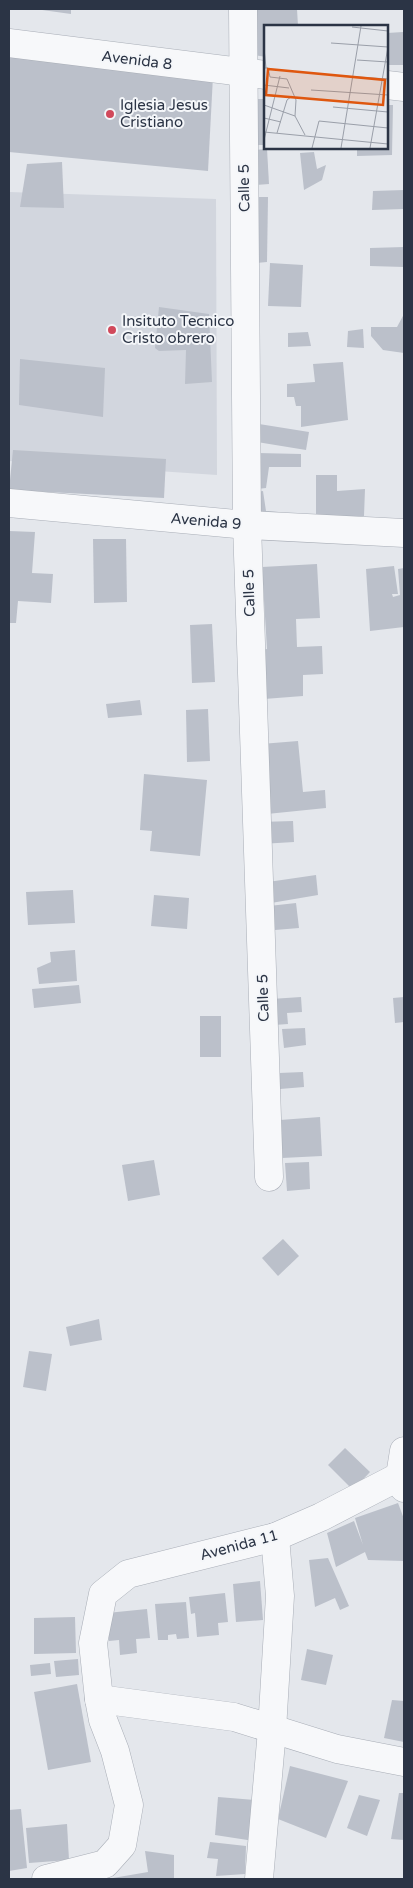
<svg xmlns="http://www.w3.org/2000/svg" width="413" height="1888" viewBox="0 0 413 1888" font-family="'Varela Round',sans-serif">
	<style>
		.built { fill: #d2d6de }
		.building { fill: #bbc0ca }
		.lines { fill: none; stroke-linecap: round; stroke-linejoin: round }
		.street-casing { stroke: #a9aeb7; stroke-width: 29 }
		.street { stroke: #f7f8fa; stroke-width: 28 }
		.poi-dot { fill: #d1495b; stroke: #f4f6f9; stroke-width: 2 }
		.labels { text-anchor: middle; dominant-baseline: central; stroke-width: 4; stroke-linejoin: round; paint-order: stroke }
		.street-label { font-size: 15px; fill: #2b3445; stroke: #f4f6f9 }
		.poi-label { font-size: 15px; fill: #2b3445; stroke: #f4f6f9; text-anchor: start }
		.inset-road { fill: none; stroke: #9a9fa9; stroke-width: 1 }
		.view { fill: #df570f; fill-opacity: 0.15; stroke: #df570f; stroke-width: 2.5 }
		.inset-edge { fill: none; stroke: #2b3445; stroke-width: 2.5 }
	</style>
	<rect width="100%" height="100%" fill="#e4e7ec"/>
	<polygon class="built" points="9,192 216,199 217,475 9,461"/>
	<g class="building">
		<polygon points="35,9 71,9 71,14"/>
		<polygon points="252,9 297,9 298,26 266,26 266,57 254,55"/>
		<polygon points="403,32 404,65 387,65 387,33"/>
		<polygon points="9,50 213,76 208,171 9,152"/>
		<polygon points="256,99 266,99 266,145 255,145"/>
		<polygon points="387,105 393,105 392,155 357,156 357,148 387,148"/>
		<polygon points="267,149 269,184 256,185 254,150"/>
		<polygon points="314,152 317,169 326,165 322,180 304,190 300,153"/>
		<polygon points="62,162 64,208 20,207 27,164"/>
		<polygon points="404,190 404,209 372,210 373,191"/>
		<polygon points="255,197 268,197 267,262 256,263"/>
		<polygon points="404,247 404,267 370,266 370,248"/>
		<polygon points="270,263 303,265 301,307 268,306"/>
		<polygon points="159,307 209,314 212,382 185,384 186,350 159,351 155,348"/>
		<polygon points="404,314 404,353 383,350 371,336 371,327 397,327"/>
		<polygon points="363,329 364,348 347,347 348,331"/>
		<polygon points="308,332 311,346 288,347 288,333"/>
		<polygon points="20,359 105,368 103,417 19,405"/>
		<polygon points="343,362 348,420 301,427 301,406 296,406 294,397 287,397 287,384 315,382 313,364"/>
		<polygon points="259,424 309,432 306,450 257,442"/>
		<polygon points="13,450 166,459 164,498 9,490"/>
		<polygon points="258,453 301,454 301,467 269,467 266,488 257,489"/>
		<polygon points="316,475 337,475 337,491 365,489 364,516 337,520 316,519"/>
		<polygon points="263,491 266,511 279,512 280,520 256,511 255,492"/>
		<polygon points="9,531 35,532 32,573 53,574 51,603 18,601 16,623 9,623"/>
		<polygon points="93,539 126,539 127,602 94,603"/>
		<polygon points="317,564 320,618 296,619 297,647 322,646 323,674 303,675 303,696 264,699 261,650 267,649 262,567"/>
		<polygon points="394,566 398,594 392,594 393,597 400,595 398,569 404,568 404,627 370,631 366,569"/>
		<polygon points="212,624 215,682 192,683 190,625"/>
		<polygon points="140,700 142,715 108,718 106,704"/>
		<polygon points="208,709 210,761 187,762 186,710"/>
		<polygon points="298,741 303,792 325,790 326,808 267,814 261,744"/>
		<polygon points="144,774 207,780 200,856 150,851 152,831 140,830"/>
		<polygon points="293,821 294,842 261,844 260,822"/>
		<polygon points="316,875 318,895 271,903 268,882"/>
		<polygon points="73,890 75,923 28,925 26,892"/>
		<polygon points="154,895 189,898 187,929 151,926"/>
		<polygon points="296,903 299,928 263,931 260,907"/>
		<polygon points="75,950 77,981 39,984 37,968 51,962 50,952"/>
		<polygon points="79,985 81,1003 34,1008 32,989"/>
		<polygon points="301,997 302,1012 287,1013 288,1024 274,1025 271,999"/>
		<polygon points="404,997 404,1022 395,1023 393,998"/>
		<rect x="200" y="1016" width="21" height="41"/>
		<polygon points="305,1028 306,1045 284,1048 282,1029"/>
		<polygon points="303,1072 304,1087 280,1089 279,1073"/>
		<polygon points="320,1117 322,1156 282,1158 280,1120"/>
		<polygon points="154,1160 160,1195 128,1201 122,1165"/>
		<polygon points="309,1162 310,1189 287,1191 285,1163"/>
		<polygon points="283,1239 299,1256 278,1276 262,1258"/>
		<polygon points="99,1319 102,1340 70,1346 66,1327"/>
		<polygon points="29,1351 52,1354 46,1391 23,1387"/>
		<polygon points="345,1448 370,1472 353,1490 328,1465"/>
		<polygon points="398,1503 404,1519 404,1561 368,1560 365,1552 336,1567 327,1533 354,1521 363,1545 355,1518"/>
		<polygon points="328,1558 349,1606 340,1610 335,1598 315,1607 309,1560"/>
		<polygon points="260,1581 263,1620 236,1622 233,1584"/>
		<polygon points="225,1593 228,1622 218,1623 219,1635 197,1637 195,1613 191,1614 189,1597"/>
		<polygon points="186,1602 189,1638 177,1639 176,1634 168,1635 168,1640 158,1640 155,1604"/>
		<polygon points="147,1609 150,1638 136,1639 137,1653 120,1655 119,1640 109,1641 107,1613"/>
		<polygon points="75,1617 76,1653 34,1654 34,1618"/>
		<polygon points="307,1649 333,1655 326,1685 301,1680"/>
		<polygon points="78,1659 79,1675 56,1677 54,1661"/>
		<polygon points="50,1663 51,1674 31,1676 30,1665"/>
		<polygon points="77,1684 91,1762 48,1770 34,1692"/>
		<polygon points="392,1700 404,1701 404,1742 384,1738"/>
		<polygon points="290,1766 348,1781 326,1838 278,1819"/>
		<polygon points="399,1793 404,1793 404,1840 391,1839"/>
		<polygon points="359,1795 380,1800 367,1836 347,1828"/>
		<polygon points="218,1797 255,1800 254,1841 215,1835"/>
		<polygon points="21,1809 27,1868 9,1871 9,1810"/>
		<polygon points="67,1824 69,1860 29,1863 26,1828"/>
		<polygon points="210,1842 246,1846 245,1874 216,1876 218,1859 207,1858"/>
		<polygon points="145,1851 174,1855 174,1879 107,1879 148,1872"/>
	</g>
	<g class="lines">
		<defs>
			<g id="street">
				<polyline points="243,9 247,525 269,1177"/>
				<polyline points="9,43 266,75"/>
				<polyline points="387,85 404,87"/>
				<polyline points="9,503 247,525 404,533"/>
				<polyline points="404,1451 400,1476 404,1488"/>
				<polyline points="99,1699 234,1717 337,1749 404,1762"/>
				<polyline points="46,1879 105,1864 122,1845 129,1805 115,1751 103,1720 99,1699 93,1643 103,1594 128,1574 275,1537 321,1517 400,1476"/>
				<polyline points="259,1879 272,1730 280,1596 275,1537"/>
			</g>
		</defs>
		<use href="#street" class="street-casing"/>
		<use href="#street" class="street"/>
	</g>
	<g class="poi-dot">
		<circle cx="110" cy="114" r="5"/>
		<circle cx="112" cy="330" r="5"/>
	</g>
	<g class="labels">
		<g class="street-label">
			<text transform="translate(137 60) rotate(7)">Avenida 8</text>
			<text transform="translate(244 188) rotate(-91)">Calle 5</text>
			<text transform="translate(206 521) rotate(5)">Avenida 9</text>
			<text transform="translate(249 593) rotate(-92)">Calle 5</text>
			<text transform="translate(263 998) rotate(-92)">Calle 5</text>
			<text transform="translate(239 1545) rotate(-15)">Avenida 11</text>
		</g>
		<g class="poi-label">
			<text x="120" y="105">Iglesia Jesus<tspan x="120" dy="17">Cristiano</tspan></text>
			<text x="122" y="321">Insituto Tecnico<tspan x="122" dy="17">Cristo obrero</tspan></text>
		</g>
	</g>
	<g transform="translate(264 25)">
		<rect width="124" height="124" fill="#e4e7ec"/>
		<path class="inset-road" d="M88,2L124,6M67,18L124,22M0,23L2,43M93,35L124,37M0,43H4L6,52L23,54L32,75L31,91L41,110M79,51L124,54M0,60L25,63M47,65L124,70M0,80L31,91M69,82L124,87M0,93L17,97M0,107L124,119M13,108L23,75L28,71M0,115L16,51M48,123L55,96L124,103M77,123L97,1M106,123L124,22"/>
		<path class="view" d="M4,44L121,55L119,80L2,70Z"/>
		<rect width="124" height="124" class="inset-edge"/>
	</g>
	<rect width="413" height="1888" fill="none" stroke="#2b3445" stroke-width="20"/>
</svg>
